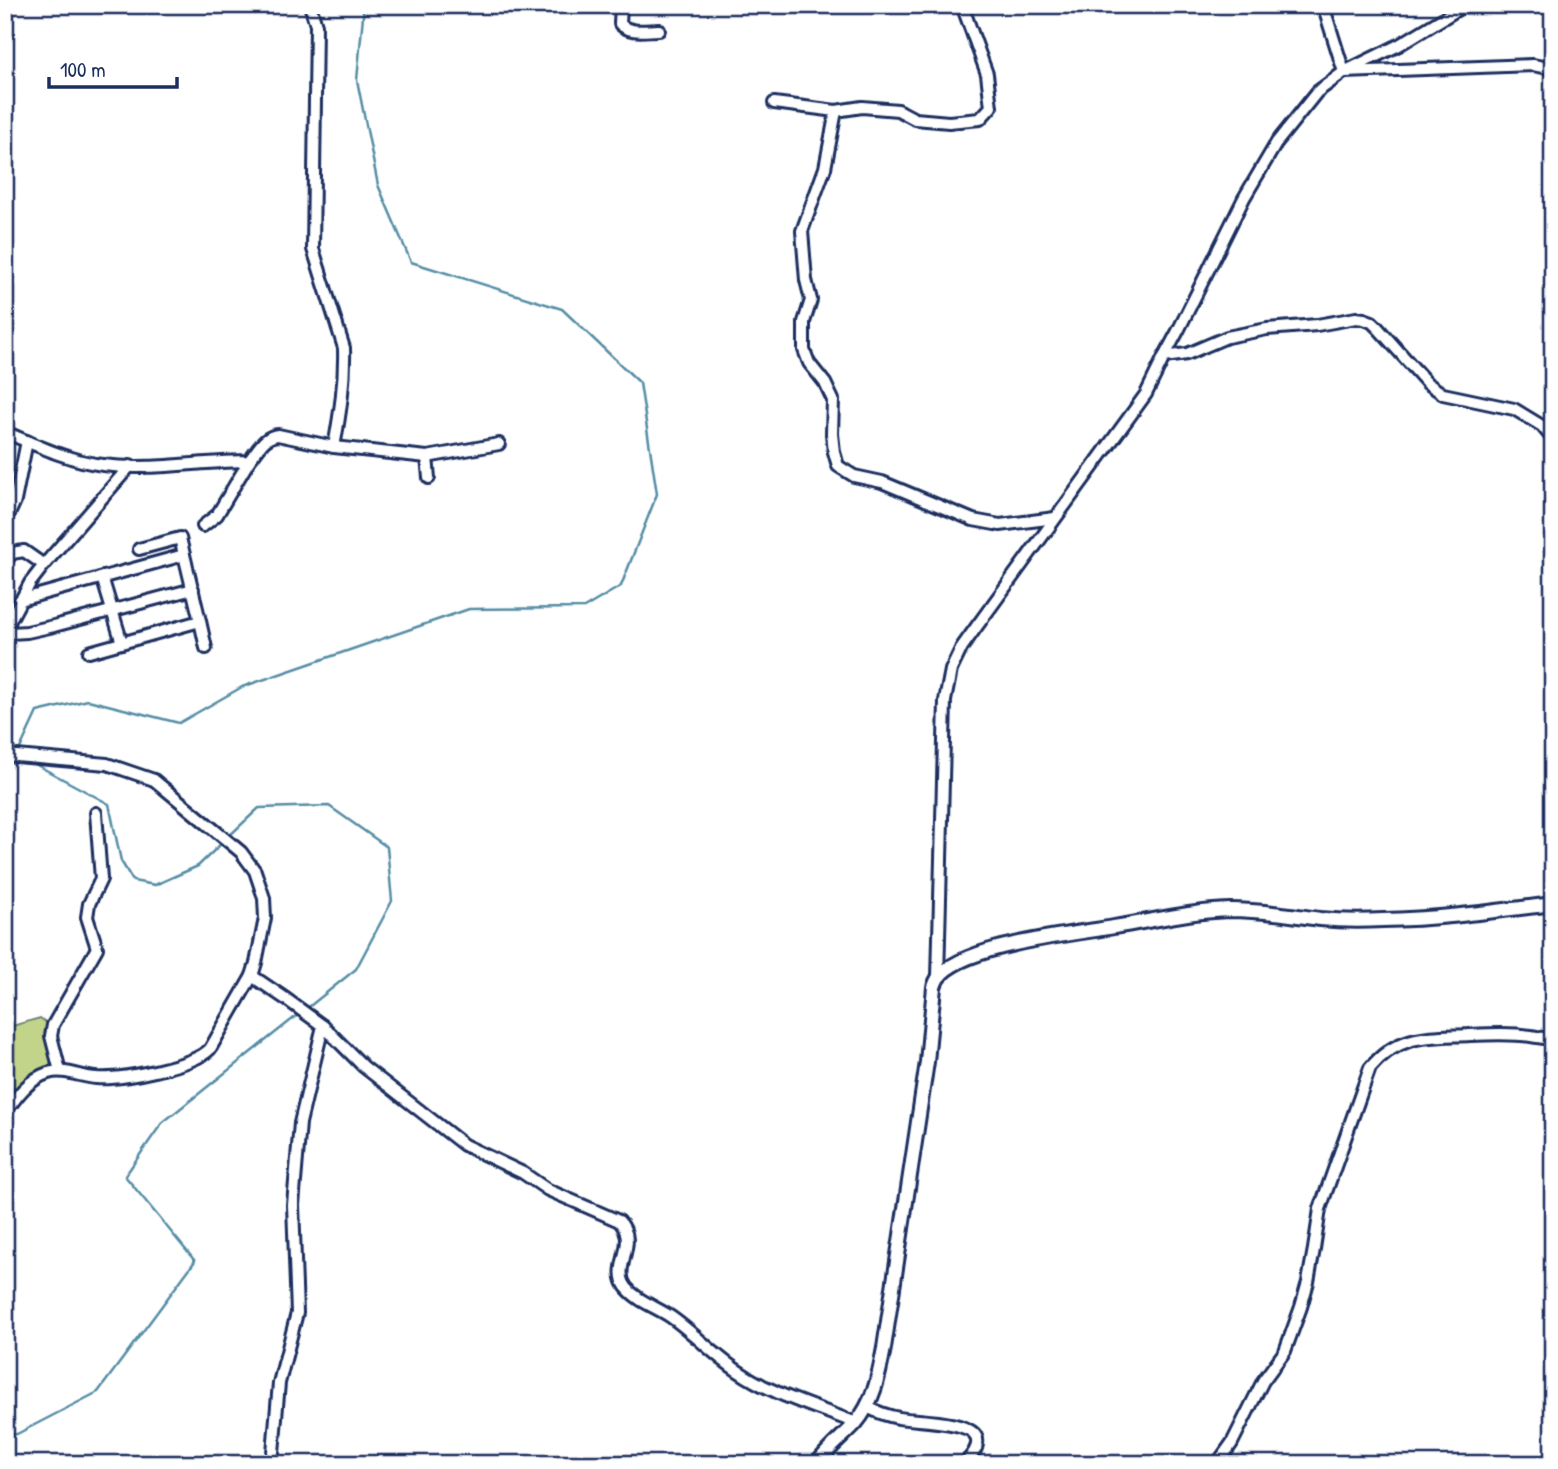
<svg xmlns="http://www.w3.org/2000/svg" width="1558" height="1469" viewBox="0 0 1558 1469" font-family="'Patrick Hand',sans-serif">
	<style>
		.green { fill: #c2d48a; stroke: #6e8274; stroke-width: 2 }
		.lines { fill: none; stroke-linecap: round; stroke-linejoin: round }
		.stream { stroke: #558da5; stroke-width: 2.5 }
		.minor-casing { stroke: #1b2f5e; stroke-width: 16 }
		.tertiary-casing { stroke: #1b2f5e; stroke-width: 18 }
		.minor { stroke: #fff; stroke-width: 10 }
		.tertiary { stroke: #fff; stroke-width: 12 }
	</style>
	<rect width="100%" height="100%" fill="#fff"/>
	<filter id="ink" filterUnits="userSpaceOnUse"><feTurbulence type="fractalNoise" baseFrequency=".0143" numOctaves="2"/><feDisplacementMap in="SourceGraphic" scale="14" xChannelSelector="R" yChannelSelector="G"/><feConvolveMatrix kernelMatrix="1 2 1 2 8 2 1 2 1" color-interpolation-filters="sRGB"/></filter>
	<g filter="url(#ink)">
		<polygon class="green" points="40,1018 47,1023 54,1067 5,1104 5,1028"/>
		<g class="lines">
			<g class="stream">
				<polyline points="18,753 37,712 88,700 179,723 242,687 469,609 584,608 621,586 657,494 640,383 562,309 411,262 378,185 357,80 364,5"/>
				<polyline points="31,762 109,804 121,861 133,881 155,885 198,866 222,843"/>
				<polyline points="227,838 259,808 329,806 387,847 392,901 356,969 305,1010"/>
				<polyline points="5,1435 17,1434 98,1392 195,1261 125,1176 162,1123 299,1014"/>
			</g>
			<defs>
				<g id="minor">
					<path d="M621,5L620,24C630,34 646,30 659,30"/>
					<polyline points="962,5 987,74 991,107 980,119 949,122 915,119 898,110 862,107 836,111 825,168 802,231 806,280 811,300 804,322 804,350 809,363 825,383 833,400 832,434 834,452 838,466 854,476 882,482 973,520 1000,525 1055,518"/>
					<polyline points="1323,5 1344,72 1317,92 1277,142 1244,198 1178,331 1164,357 1187,354 1227,337 1267,329 1317,325 1356,318 1364,319 1372,322 1378,328 1427,383 1443,394 1514,409 1542,426 1553,439"/>
					<polyline points="1350,69 1399,45 1465,5"/>
					<polyline points="1344,72 1533,65 1553,69"/>
					<polyline points="774,103 836,111"/>
					<path d="M5,432C36,445 69,461 103,465C151,471 201,461 249,461C258,450 264,436 278,435L334,447C340,414 345,382 344,348L313,249L316,25L310,5"/>
					<polyline points="334,447 427,457 499,444"/>
					<polyline points="427,457 429,478"/>
					<polyline points="5,512 10,512 15,501 27,441"/>
					<polyline points="203,526 217,515 249,461"/>
					<polyline points="5,562 12,553 24,551 44,565 130,466"/>
					<polyline points="44,565 30,583 8,624 10,633 27,632 54,626 193,589"/>
					<polyline points="102,577 122,643"/>
					<polyline points="20,600 184,555"/>
					<polyline points="200,621 206,648"/>
					<polyline points="89,652 200,621 180,538 139,549"/>
					<path d="M5,755L107,764L154,780L241,852L255,871L264,898L265,918L256,963L252,976L286,999L323,1026L364,1067L464,1145L523,1173L548,1190L619,1221C640,1243 611,1266 626,1287C637,1301 656,1307 671,1317C694,1333 714,1355 738,1371C773,1395 816,1407 856,1423"/>
					<polyline points="938,978 945,701 951,670 962,647 977,626 1146,394 1164,357"/>
					<polyline points="60,1071 51,1036 53,1025 97,948 87,917 89,904 101,879 96,813"/>
					<path d="M5,1113C16,1097 29,1079 48,1073C64,1068 80,1077 96,1078C121,1080 194,1066 210,1049L252,976"/>
					<path d="M867,1407C877,1412 887,1416 899,1418C914,1421 973,1420 977,1439C979,1449 970,1457 965,1464"/>
					<polyline points="272,1464 279,1383 297,1313 293,1205 300,1123 323,1026"/>
					<path d="M1217,1464L1232,1443L1263,1381L1285,1351L1301,1307L1308,1282L1314,1249L1320,1209L1370,1068C1399,1033 1430,1037 1470,1035C1491,1034 1511,1033 1531,1036C1538,1037 1545,1039 1553,1039"/>
				</g>
				<path id="tertiary" d="M817,1464C828,1448 843,1437 855,1424C874,1402 879,1375 884,1348L927,1062L934,987C935,984 936,981 938,978C961,945 1075,934 1114,927C1152,921 1191,911 1230,910C1261,910 1290,915 1320,919C1341,921 1362,921 1383,920C1440,919 1496,911 1553,904"/>
			</defs>
			<use href="#minor" class="minor-casing"/>
			<use href="#tertiary" class="tertiary-casing"/>
			<use href="#minor" class="minor"/>
			<use href="#tertiary" class="tertiary"/>
		</g>
	</g>
	<rect width="1558" height="1469" fill="none" stroke="#fff" stroke-width="28"/>
	<rect x="14" y="14" width="1530" height="1441" fill="none" stroke="#1b2f5e" stroke-width="2.5" filter="url(#ink)"/>
	<path d="M49 77v10h128v-10" fill="none" stroke="#1b2f5e" stroke-width="3.5"/>
	<text x="60" y="77" font-size="21" fill="#1b2f5e" stroke="#ffffff" stroke-width="5" paint-order="stroke">100 m</text>
</svg>
